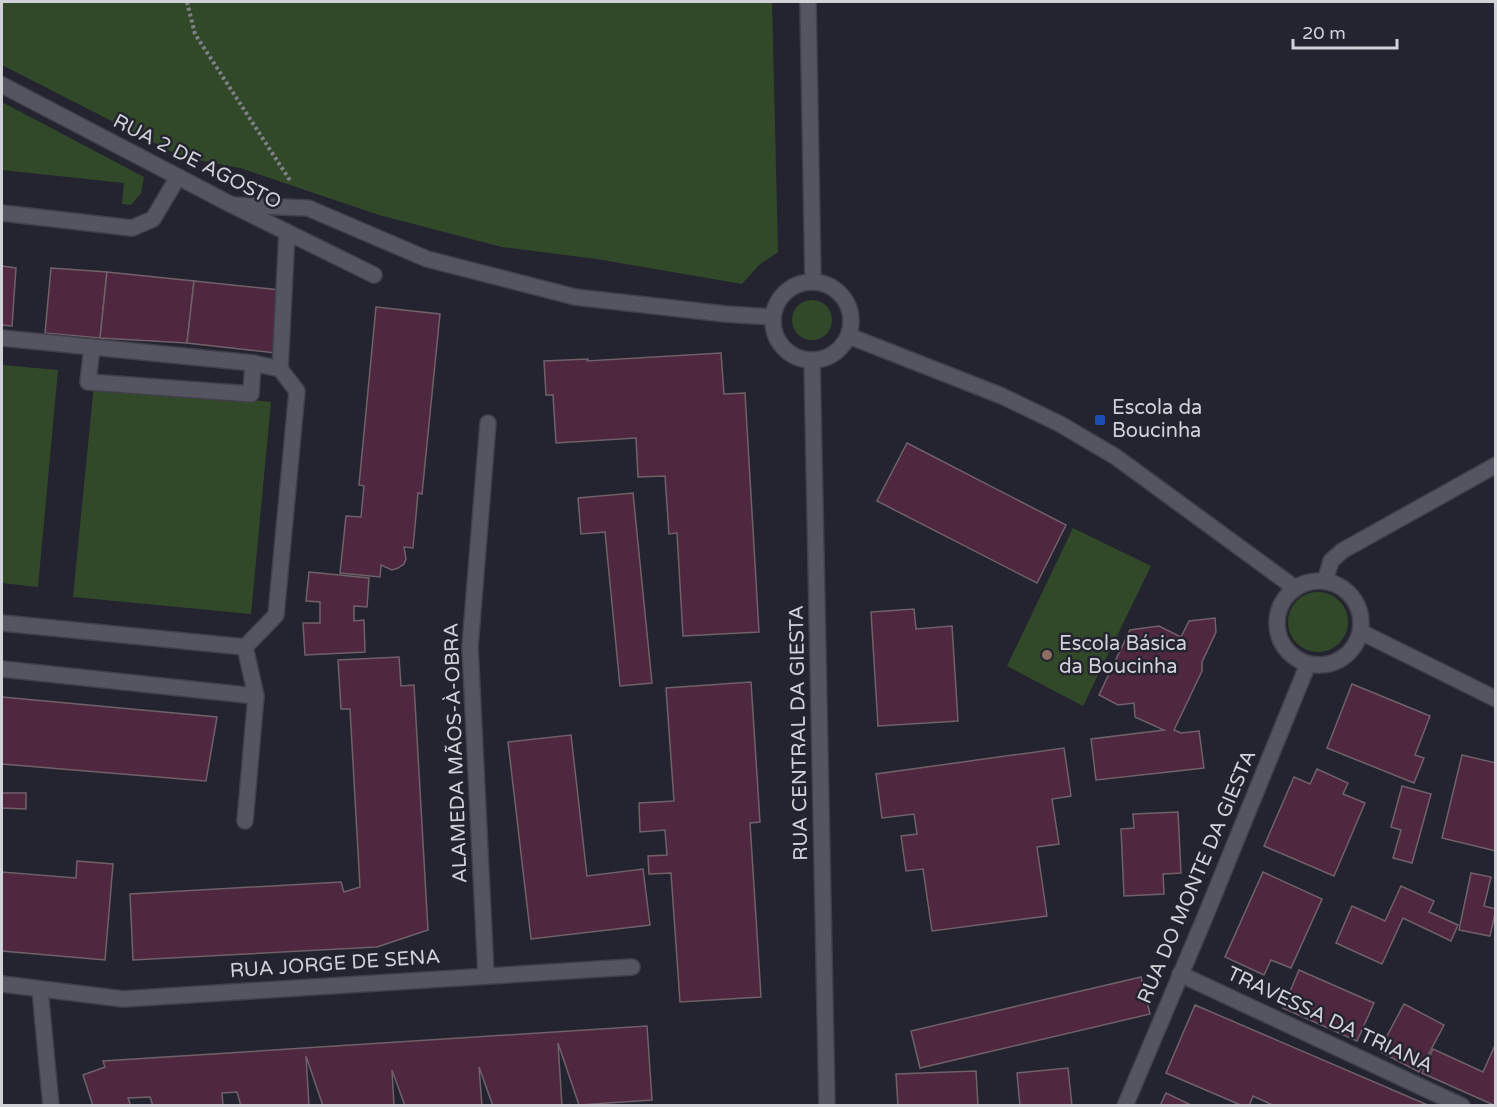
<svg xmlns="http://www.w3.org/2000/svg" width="1497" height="1107" viewBox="0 0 1497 1107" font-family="'Varela Round',sans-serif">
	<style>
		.green { fill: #314929 }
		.building { fill: #4f273e; stroke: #706169; stroke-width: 1.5 }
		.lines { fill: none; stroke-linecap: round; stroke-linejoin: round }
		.minor-casing { stroke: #41404a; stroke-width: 18 }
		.path { stroke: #808089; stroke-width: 4; stroke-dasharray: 3 3; stroke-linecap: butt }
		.minor { stroke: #555562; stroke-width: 15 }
		.transit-dot { fill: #1a4fb4; stroke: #242430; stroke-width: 2 }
		.education-dot { fill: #8d6e63; stroke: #242430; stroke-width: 2 }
		.labels { text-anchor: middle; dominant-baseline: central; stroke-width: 5; stroke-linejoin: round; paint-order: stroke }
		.street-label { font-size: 20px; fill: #d1d1d8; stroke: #242430 }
		.poi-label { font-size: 20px; fill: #d1d1d8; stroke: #242430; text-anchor: start }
	</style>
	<rect width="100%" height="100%" fill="#242430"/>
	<g class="green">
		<polygon points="2,2 772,2 778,252 759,265 742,284 597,259 502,247 379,215 240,168 182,157 2,65"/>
		<polygon points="2,102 144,177 141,193 131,205 122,204 124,183 2,170"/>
		<circle cx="812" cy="320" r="20"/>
		<polygon points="2,365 58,370 38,587 2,583"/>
		<polygon points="94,384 271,402 251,614 73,597"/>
		<polygon points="1073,528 1151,566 1083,706 1007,666"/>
		<circle cx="1318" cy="622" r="30"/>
	</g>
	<g class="building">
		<polygon points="2,266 16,268 12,326 2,325"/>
		<polygon points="51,268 107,272 100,338 45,333"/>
		<polygon points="107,272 194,281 187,343 100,338"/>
		<polygon points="194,281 281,290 276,353 187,343"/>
		<polygon points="376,307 440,314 422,494 418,493 413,548 404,547 406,559 404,564 398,568 392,570 381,565 380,577 340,573 346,516 361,517 364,486 359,485"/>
		<polygon points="721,353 724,394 745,393 759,632 683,636 677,533 669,534 665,476 638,477 636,438 556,443 553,395 546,395 544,361 588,359 587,361"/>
		<polygon points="907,443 1066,525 1037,583 877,501"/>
		<polygon points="633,493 652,683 620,686 605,532 581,534 578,498"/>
		<polygon points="309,572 369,578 367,607 354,606 354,621 364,620 365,652 305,655 303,623 320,623 320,602 306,601"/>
		<polygon points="914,609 916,629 952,626 958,721 878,726 871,612"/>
		<polygon points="1215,618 1216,632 1202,662 1202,671 1174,730 1181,733 1199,731 1204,768 1096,780 1091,739 1164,730 1135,717 1134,703 1118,705 1099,695 1130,630 1159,626 1181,637 1189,621"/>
		<polygon points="399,657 401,686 414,685 428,930 377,947 133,960 130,894 341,882 344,892 360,887 350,709 341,709 338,660"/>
		<polygon points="751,682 760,822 750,823 761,997 680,1002 671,873 649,874 648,856 667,855 665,830 640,832 639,803 674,801 666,688"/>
		<polygon points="1352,684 1430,716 1415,755 1424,758 1414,783 1327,748"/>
		<polygon points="2,697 217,717 206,781 2,764"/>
		<polygon points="571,735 587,876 643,869 650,925 531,939 508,742"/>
		<polygon points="1064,748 1071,796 1052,799 1059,844 1037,847 1047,916 932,931 923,869 906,871 901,836 917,834 914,814 882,818 876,774"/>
		<polygon points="1462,755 1496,763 1496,851 1442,838"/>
		<polygon points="1317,769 1348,783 1343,794 1365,803 1334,876 1264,846 1294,777 1310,784"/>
		<polygon points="1402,786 1431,794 1412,863 1393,858 1401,830 1391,827"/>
		<polygon points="2,793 26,793 26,809 2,808"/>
		<polygon points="1178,812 1181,873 1163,874 1164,894 1124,896 1121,829 1134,828 1133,814"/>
		<polygon points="77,861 113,864 105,960 2,951 2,872 76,878"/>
		<polygon points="1263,872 1322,899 1291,968 1271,960 1264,975 1225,957"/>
		<polygon points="1471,873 1491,877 1484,906 1496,909 1490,936 1459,930"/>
		<polygon points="1401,886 1434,901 1429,912 1458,925 1451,941 1403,918 1382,964 1336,943 1352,906 1385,921"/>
		<polygon points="1299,970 1374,1003 1357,1041 1283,1008"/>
		<polygon points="1141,977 1150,1014 920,1068 911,1031"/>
		<polygon points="1404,1004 1444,1025 1419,1072 1379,1051"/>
		<polygon points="1195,1005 1430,1106 1275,1106 1253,1096 1249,1106 1243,1106 1166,1073"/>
		<polygon points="647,1026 652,1100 579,1105 558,1043 562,1106 493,1106 479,1067 482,1106 405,1106 392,1070 394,1106 323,1106 306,1056 309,1106 241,1106 237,1092 222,1093 223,1106 153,1106 150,1097 128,1098 131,1106 93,1106 83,1075 105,1067 103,1061"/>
		<polygon points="1496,1043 1496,1106 1422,1073 1433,1049 1483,1072"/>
		<polygon points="1068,1068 1072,1106 1020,1106 1017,1073"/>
		<polygon points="976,1071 978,1106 898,1106 896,1074"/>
		<polygon points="1166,1093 1191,1105 1191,1106 1160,1106"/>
	</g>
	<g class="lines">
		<defs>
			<g id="minor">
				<polyline points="808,2 813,281"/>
				<polyline points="2,85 232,205 374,275"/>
				<polyline points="232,205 308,208 427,259 575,297 725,314 773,317"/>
				<polyline points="2,213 132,228 153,219 178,177"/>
				<circle cx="812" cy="321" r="39"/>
				<polyline points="849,336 1002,396 1060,424 1116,457 1295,588"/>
				<polyline points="2,338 253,363 280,369 297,391 276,615 245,647"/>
				<polyline points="92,347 88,382 251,394 253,363"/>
				<polyline points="812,360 827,1106"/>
				<polyline points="280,369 287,232"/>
				<circle cx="1319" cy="623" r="42"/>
				<polyline points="1325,581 1331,561 1342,551 1496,465"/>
				<polyline points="2,623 245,647 256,696 245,821"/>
				<polyline points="1361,632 1496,699"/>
				<polyline points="2,669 256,696"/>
				<polyline points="1180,974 1462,1106"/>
				<polyline points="486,975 470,647 488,423"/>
				<polyline points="2,984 123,999 632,967"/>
				<polyline points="40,990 51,1106"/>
				<polyline points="1125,1106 1205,917 1308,664"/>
			</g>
		</defs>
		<use href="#minor" class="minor-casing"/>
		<polyline class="path" points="187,2 195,34 291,182"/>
		<use href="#minor" class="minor"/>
	</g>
	<rect class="transit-dot" x="1094" y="414" width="12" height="12" rx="3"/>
	<circle class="education-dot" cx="1047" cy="655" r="6"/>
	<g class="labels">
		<g class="street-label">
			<text transform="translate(197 162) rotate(27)">RUA 2 DE AGOSTO</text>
			<text transform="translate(799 733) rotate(-91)">RUA CENTRAL DA GIESTA</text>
			<text transform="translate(456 753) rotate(-92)">ALAMEDA MÃOS-À-OBRA</text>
			<text transform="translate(1197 877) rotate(-67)">RUA DO MONTE DA GIESTA</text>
			<text transform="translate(335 964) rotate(-4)">RUA JORGE DE SENA</text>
			<text transform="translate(1330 1020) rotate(25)">TRAVESSA DA TRIANA</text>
		</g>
		<g class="poi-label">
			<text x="1112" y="408">Escola da<tspan x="1112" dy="23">Boucinha</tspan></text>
			<text x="1059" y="644">Escola Básica<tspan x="1059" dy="23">da Boucinha</tspan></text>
		</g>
	</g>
	<rect width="1497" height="1107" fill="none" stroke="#d1d1d8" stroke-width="6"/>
	<path d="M1293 39v9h104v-9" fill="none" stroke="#d1d1d8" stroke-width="3"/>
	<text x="1302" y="39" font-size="18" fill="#d1d1d8" stroke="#242430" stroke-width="4.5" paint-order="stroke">20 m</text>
</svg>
